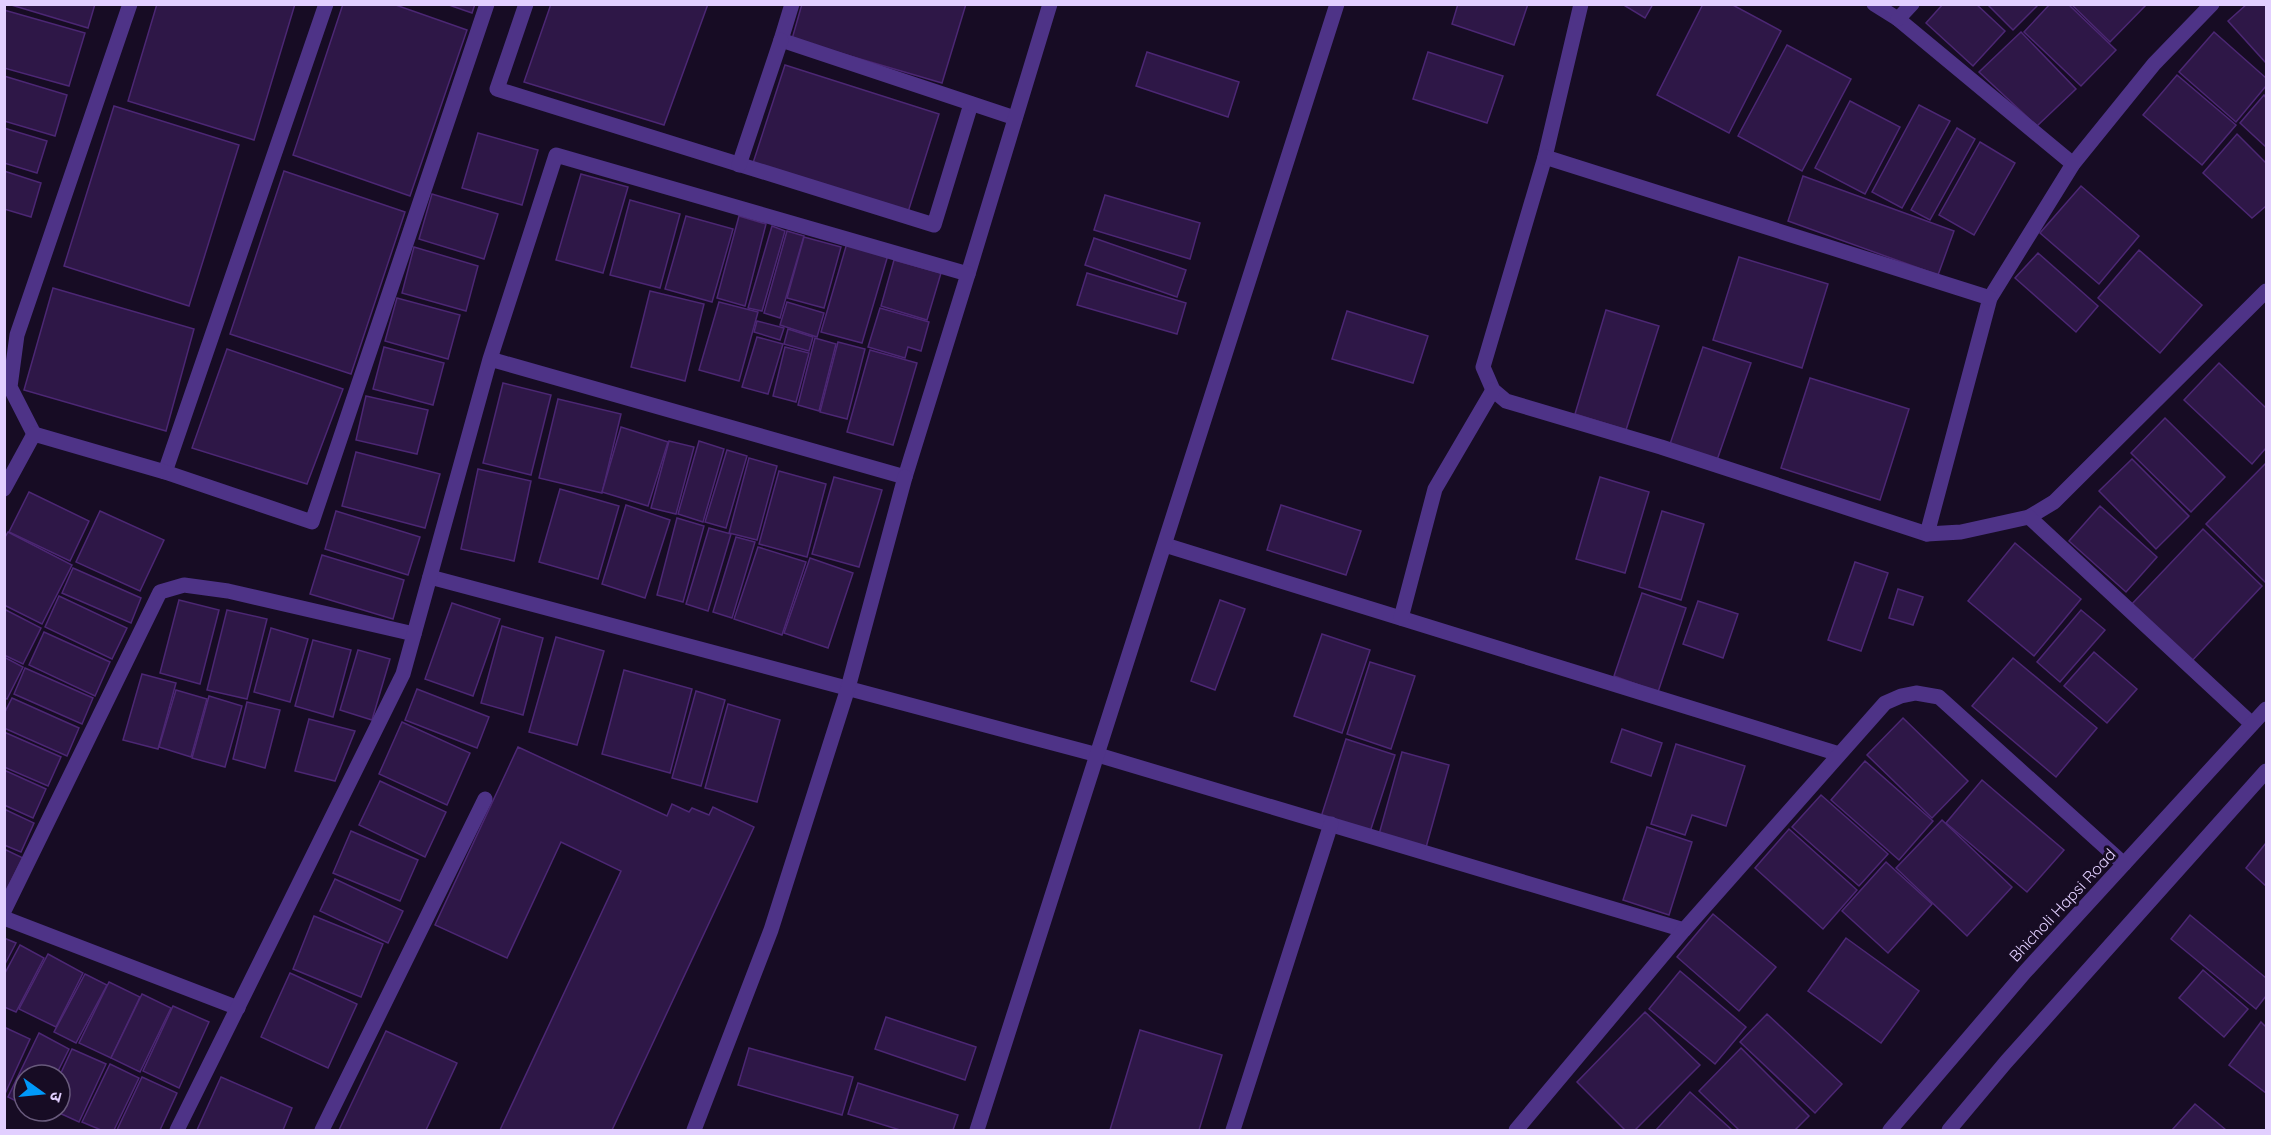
<svg xmlns="http://www.w3.org/2000/svg" width="2271" height="1135" viewBox="0 0 2271 1135" font-family="Quicksand,'Noto Sans Devanagari',sans-serif">
	<style>
		.building { fill: #2e1747; stroke: #4c2774; stroke-width: 1.5 }
		.lines { fill: none; stroke-linecap: round; stroke-linejoin: round }
		.minor { stroke: #4e3387; stroke-width: 15 }
		.tertiary { stroke: #4e3387; stroke-width: 15 }
		.labels { text-anchor: middle; dominant-baseline: central; stroke-width: 6; stroke-linejoin: round; paint-order: stroke }
		.street-label { font-size: 16px; fill: #e2cfff; stroke: #170c24 }
	</style>
	<rect width="100%" height="100%" fill="#170c24"/>
	<g class="building">
		<polygon points="8,4 95,4 88,28"/>
		<polygon points="157,4 295,4 254,140 128,101"/>
		<polygon points="343,4 393,4 467,30 410,196 293,155"/>
		<polygon points="446,4 475,4 472,13"/>
		<polygon points="551,4 708,4 664,125 524,82"/>
		<polygon points="802,4 966,4 942,83 792,39"/>
		<polygon points="1458,4 1528,4 1514,45 1452,24"/>
		<polygon points="1622,4 1653,4 1645,18"/>
		<polygon points="1703,4 1731,4 1781,31 1729,133 1657,95"/>
		<polygon points="1943,4 1976,4 2005,31 1973,66 1926,23"/>
		<polygon points="1987,4 2039,4 2013,30"/>
		<polygon points="2050,4 2068,4 2116,50 2081,86 2024,32"/>
		<polygon points="2071,4 2145,4 2146,5 2110,42"/>
		<polygon points="2247,4 2266,4 2266,63 2228,21"/>
		<polygon points="4,10 85,33 69,86 4,68"/>
		<polygon points="2021,32 2076,89 2037,126 1979,72"/>
		<polygon points="2214,32 2266,78 2266,86 2236,122 2179,72"/>
		<polygon points="1787,45 1851,79 1802,171 1738,136"/>
		<polygon points="1147,52 1239,82 1228,117 1136,86"/>
		<polygon points="1428,52 1503,76 1487,123 1413,99"/>
		<polygon points="785,65 939,114 908,212 753,163"/>
		<polygon points="2177,75 2236,125 2202,165 2143,115"/>
		<polygon points="4,76 67,95 55,136 4,121"/>
		<polygon points="2264,95 2266,98 2266,147 2240,123"/>
		<polygon points="1850,101 1900,127 1865,194 1815,168"/>
		<polygon points="1919,105 1950,121 1902,208 1872,192"/>
		<polygon points="114,106 239,145 189,306 64,266"/>
		<polygon points="4,128 47,141 37,173 4,163"/>
		<polygon points="1957,128 1975,139 1930,220 1911,210"/>
		<polygon points="478,133 538,150 522,205 462,188"/>
		<polygon points="2237,134 2266,163 2266,206 2252,218 2203,173"/>
		<polygon points="1980,142 2015,163 1974,235 1939,215"/>
		<polygon points="4,171 41,183 31,217 4,209"/>
		<polygon points="284,171 405,212 351,374 230,334"/>
		<polygon points="581,174 628,187 603,273 556,260"/>
		<polygon points="1803,176 1954,231 1938,275 1788,221"/>
		<polygon points="2081,186 2139,236 2099,284 2040,233"/>
		<polygon points="432,194 498,214 484,259 419,239"/>
		<polygon points="1105,195 1200,223 1190,259 1094,230"/>
		<polygon points="630,200 680,214 660,288 610,275"/>
		<polygon points="686,216 733,229 712,302 665,289"/>
		<polygon points="739,216 766,224 745,306 717,298"/>
		<polygon points="772,226 785,231 762,311 748,308"/>
		<polygon points="787,231 804,236 780,318 764,313"/>
		<polygon points="804,237 841,247 824,308 787,298"/>
		<polygon points="1094,238 1186,270 1177,297 1085,265"/>
		<polygon points="847,243 888,255 862,343 821,332"/>
		<polygon points="414,247 478,266 466,311 402,293"/>
		<polygon points="2139,250 2202,305 2160,353 2098,298"/>
		<polygon points="2038,253 2098,306 2076,332 2015,278"/>
		<polygon points="1739,257 1828,284 1802,368 1713,340"/>
		<polygon points="894,260 941,273 927,320 881,306"/>
		<polygon points="1087,273 1186,303 1177,334 1077,305"/>
		<polygon points="53,288 194,329 166,431 24,390"/>
		<polygon points="650,291 704,304 685,381 631,367"/>
		<polygon points="397,298 460,315 448,359 385,341"/>
		<polygon points="719,302 758,312 739,381 699,370"/>
		<polygon points="787,302 824,313 817,337 780,325"/>
		<polygon points="880,308 929,322 921,351 908,347 905,358 868,347"/>
		<polygon points="1606,310 1659,326 1626,430 1575,414"/>
		<polygon points="1347,311 1428,336 1413,383 1332,359"/>
		<polygon points="757,321 784,328 780,340 754,332"/>
		<polygon points="788,329 813,337 809,351 784,344"/>
		<polygon points="757,337 783,344 768,394 742,387"/>
		<polygon points="815,338 836,344 819,411 798,405"/>
		<polygon points="838,342 865,349 847,419 820,412"/>
		<polygon points="384,347 444,363 433,405 373,389"/>
		<polygon points="785,347 809,353 796,402 773,396"/>
		<polygon points="1703,347 1751,363 1717,460 1670,444"/>
		<polygon points="227,349 343,389 307,484 192,448"/>
		<polygon points="870,350 917,363 893,445 847,432"/>
		<polygon points="2219,363 2266,408 2266,448 2252,464 2184,400"/>
		<polygon points="1810,378 1909,409 1880,500 1781,468"/>
		<polygon points="503,383 551,395 531,475 483,463"/>
		<polygon points="366,396 428,410 417,454 356,440"/>
		<polygon points="558,399 621,414 602,493 539,478"/>
		<polygon points="2165,418 2225,477 2191,512 2131,453"/>
		<polygon points="621,427 668,442 648,506 602,492"/>
		<polygon points="669,441 694,447 676,514 651,508"/>
		<polygon points="699,441 724,449 703,522 678,514"/>
		<polygon points="727,450 747,456 726,528 705,522"/>
		<polygon points="356,452 440,474 425,528 342,506"/>
		<polygon points="749,458 777,466 757,540 729,533"/>
		<polygon points="2132,459 2189,516 2156,549 2099,491"/>
		<polygon points="2265,464 2266,466 2266,583 2206,524"/>
		<polygon points="478,469 531,481 514,561 461,549"/>
		<polygon points="779,471 826,484 807,557 759,544"/>
		<polygon points="834,477 882,490 859,567 812,554"/>
		<polygon points="1600,477 1649,492 1625,573 1576,559"/>
		<polygon points="560,489 619,506 598,579 539,562"/>
		<polygon points="29,492 89,521 70,561 9,532"/>
		<polygon points="626,505 670,520 645,598 602,584"/>
		<polygon points="1281,505 1361,531 1346,575 1267,550"/>
		<polygon points="2100,506 2157,557 2126,592 2069,541"/>
		<polygon points="100,511 164,540 140,591 76,562"/>
		<polygon points="336,511 420,537 408,575 325,549"/>
		<polygon points="1662,511 1704,524 1681,600 1639,587"/>
		<polygon points="677,518 704,526 683,602 657,595"/>
		<polygon points="709,528 731,534 708,611 686,604"/>
		<polygon points="2203,529 2262,586 2190,663 2130,606"/>
		<polygon points="8,532 72,565 42,624 4,605 4,539"/>
		<polygon points="736,537 755,542 732,618 713,612"/>
		<polygon points="2015,543 2081,599 2034,656 1968,601"/>
		<polygon points="758,547 806,562 782,635 734,619"/>
		<polygon points="322,555 404,580 393,619 310,594"/>
		<polygon points="810,558 853,573 828,648 784,633"/>
		<polygon points="1855,562 1888,573 1861,651 1828,640"/>
		<polygon points="73,568 141,598 131,623 62,593"/>
		<polygon points="1898,589 1923,597 1913,625 1889,618"/>
		<polygon points="1642,593 1686,608 1658,692 1614,676"/>
		<polygon points="59,596 127,628 112,659 45,627"/>
		<polygon points="179,600 219,610 200,684 160,673"/>
		<polygon points="1220,600 1245,609 1215,690 1191,681"/>
		<polygon points="1698,601 1738,614 1723,658 1683,644"/>
		<polygon points="452,603 500,619 473,696 425,679"/>
		<polygon points="4,609 41,628 23,664 4,655"/>
		<polygon points="227,610 267,619 247,699 207,690"/>
		<polygon points="2081,610 2105,630 2060,682 2037,662"/>
		<polygon points="502,626 543,638 523,715 481,703"/>
		<polygon points="271,628 308,639 290,702 254,692"/>
		<polygon points="44,632 110,662 95,696 29,665"/>
		<polygon points="1322,634 1370,650 1342,733 1294,716"/>
		<polygon points="556,637 604,651 577,745 529,732"/>
		<polygon points="313,640 351,650 333,717 295,706"/>
		<polygon points="358,650 390,659 372,720 340,710"/>
		<polygon points="2094,652 2137,689 2107,723 2064,686"/>
		<polygon points="4,657 23,667 7,699 4,698"/>
		<polygon points="2013,658 2097,728 2056,777 1972,706"/>
		<polygon points="1370,662 1415,676 1391,749 1347,734"/>
		<polygon points="25,668 93,698 82,724 14,694"/>
		<polygon points="624,670 692,689 670,773 602,754"/>
		<polygon points="142,674 176,683 158,749 123,740"/>
		<polygon points="417,689 489,717 477,748 405,720"/>
		<polygon points="176,690 207,699 191,757 159,747"/>
		<polygon points="696,691 725,700 701,786 672,778"/>
		<polygon points="209,696 242,706 225,767 192,758"/>
		<polygon points="12,698 79,728 67,756 4,728 4,714"/>
		<polygon points="247,702 280,710 265,768 233,759"/>
		<polygon points="728,704 780,720 757,802 705,788"/>
		<polygon points="1903,718 1968,781 1932,818 1867,755"/>
		<polygon points="309,719 355,731 335,781 295,771"/>
		<polygon points="402,722 470,753 447,805 379,774"/>
		<polygon points="1622,729 1662,743 1651,776 1611,762"/>
		<polygon points="4,732 61,757 48,786 4,767"/>
		<polygon points="1346,739 1395,755 1370,832 1321,817"/>
		<polygon points="1676,744 1745,766 1726,826 1692,815 1685,835 1651,824"/>
		<polygon points="518,747 667,816 672,804 689,812 692,808 709,815 713,807 754,827 612,1130 500,1130 621,871 561,842 507,958 435,925"/>
		<polygon points="1402,752 1449,765 1425,851 1378,838"/>
		<polygon points="1865,761 1933,821 1899,860 1831,800"/>
		<polygon points="4,770 46,789 33,818 4,805"/>
		<polygon points="1982,780 2064,850 2027,892 1946,823"/>
		<polygon points="380,781 446,812 425,857 359,825"/>
		<polygon points="1821,795 1888,854 1859,886 1792,827"/>
		<polygon points="4,809 34,823 21,852 4,845"/>
		<polygon points="1942,820 2012,887 1967,936 1896,868"/>
		<polygon points="1647,827 1692,842 1669,915 1623,900"/>
		<polygon points="1789,829 1857,890 1823,929 1755,868"/>
		<polygon points="351,831 418,860 400,901 333,873"/>
		<polygon points="2266,843 2266,886 2246,868"/>
		<polygon points="4,849 23,858 4,894"/>
		<polygon points="1886,862 1932,904 1888,953 1842,911"/>
		<polygon points="335,879 403,911 388,943 320,911"/>
		<polygon points="1713,914 1776,967 1739,1011 1677,957"/>
		<polygon points="2190,915 2266,978 2266,996 2256,1009 2171,939"/>
		<polygon points="314,916 383,944 361,997 293,969"/>
		<polygon points="4,938 16,943 4,966"/>
		<polygon points="1846,938 1919,991 1881,1043 1808,991"/>
		<polygon points="20,945 44,958 16,1012 4,1007 4,975"/>
		<polygon points="48,954 83,973 56,1027 19,1009"/>
		<polygon points="2203,970 2248,1009 2224,1037 2179,998"/>
		<polygon points="1680,971 1746,1027 1715,1064 1649,1009"/>
		<polygon points="290,973 357,1004 328,1068 261,1037"/>
		<polygon points="85,974 107,985 76,1043 54,1032"/>
		<polygon points="109,982 140,997 111,1058 79,1043"/>
		<polygon points="142,994 171,1008 140,1072 111,1058"/>
		<polygon points="173,1006 209,1022 179,1088 143,1071"/>
		<polygon points="1645,1012 1700,1065 1635,1130 1625,1130 1577,1082"/>
		<polygon points="1767,1014 1842,1084 1815,1113 1740,1042"/>
		<polygon points="886,1017 976,1047 965,1080 875,1049"/>
		<polygon points="2261,1022 2266,1027 2266,1093 2229,1065"/>
		<polygon points="4,1027 30,1039 4,1096"/>
		<polygon points="1140,1030 1222,1055 1199,1130 1110,1130"/>
		<polygon points="386,1031 457,1063 426,1130 339,1130"/>
		<polygon points="39,1033 69,1049 56,1075 24,1075 24,1105 8,1097"/>
		<polygon points="749,1048 853,1077 842,1115 738,1085"/>
		<polygon points="1741,1048 1809,1116 1795,1130 1739,1130 1699,1091"/>
		<polygon points="72,1049 106,1064 79,1122 55,1111 60,1111 60,1075"/>
		<polygon points="110,1064 139,1078 114,1130 101,1130 82,1122"/>
		<polygon points="142,1077 177,1093 160,1130 117,1130"/>
		<polygon points="221,1077 292,1108 283,1130 197,1130"/>
		<polygon points="858,1083 958,1115 953,1130 900,1130 848,1114"/>
		<polygon points="1690,1092 1732,1130 1656,1130"/>
		<polygon points="2195,1104 2226,1130 2172,1130"/>
	</g>
	<g class="lines">
		<g class="minor">
			<polyline points="526,4 497,89 934,225 971,104"/>
			<polyline points="792,4 781,40 1015,118"/>
			<polyline points="1581,4 1545,157 1483,367 1493,390 1506,401 1661,447 1927,534"/>
			<polyline points="1874,4 1898,19 2073,164"/>
			<polyline points="2212,4 2154,64 2073,164 1990,298 1927,534 1961,532 2029,517 2054,502 2266,291"/>
			<polyline points="1898,19 1912,4"/>
			<polyline points="1545,157 1990,298"/>
			<polyline points="739,165 781,40"/>
			<polyline points="968,274 1050,4"/>
			<polyline points="34,434 10,387 17,335 130,4"/>
			<polyline points="165,472 326,4"/>
			<polyline points="4,489 34,434 165,472 312,522 487,4"/>
			<polyline points="2029,517 2252,724"/>
			<polyline points="1165,545 1839,754"/>
			<polyline points="430,577 1098,755 1684,930"/>
			<polyline points="1401,618 1435,489 1493,390"/>
			<polyline points="4,911 160,592 184,585 228,591 414,634"/>
			<polyline points="4,918 238,1008"/>
			<polyline points="177,1130 403,674 490,359 905,477 968,274 556,155 490,359"/>
			<polyline points="322,1130 485,799"/>
			<polyline points="694,1130 771,930 848,688 905,477"/>
			<polyline points="977,1130 1337,4"/>
			<polyline points="1233,1130 1331,824"/>
			<polyline points="1516,1130 1684,930 1885,703 1901,696 1916,693 1939,697 2124,864"/>
		</g>
		<g class="tertiary">
			<polyline points="1890,1130 2025,972 2266,709"/>
			<polyline points="1949,1130 2006,1062 2266,771"/>
		</g>
	</g>
	<g class="labels">
		<g class="street-label">
			<text transform="translate(2062 905) rotate(-47)">Bhicholi Hapsi Road</text>
		</g>
	</g>
	<rect width="2271" height="1135" fill="none" stroke="#e2cfff" stroke-width="12"/>
	<g transform="translate(42 1093) rotate(105)"><circle r="28" fill="#170c24" stroke="#685a7c" stroke-width="1.5"/>
	<path d="M0-4.5L10 22L0 15L-10 22Z" fill="#0099fa"/>
	<text y="-9" font-size="16" font-weight="bold" text-anchor="middle" fill="#e2cfff">उ</text>
	</g>
</svg>
